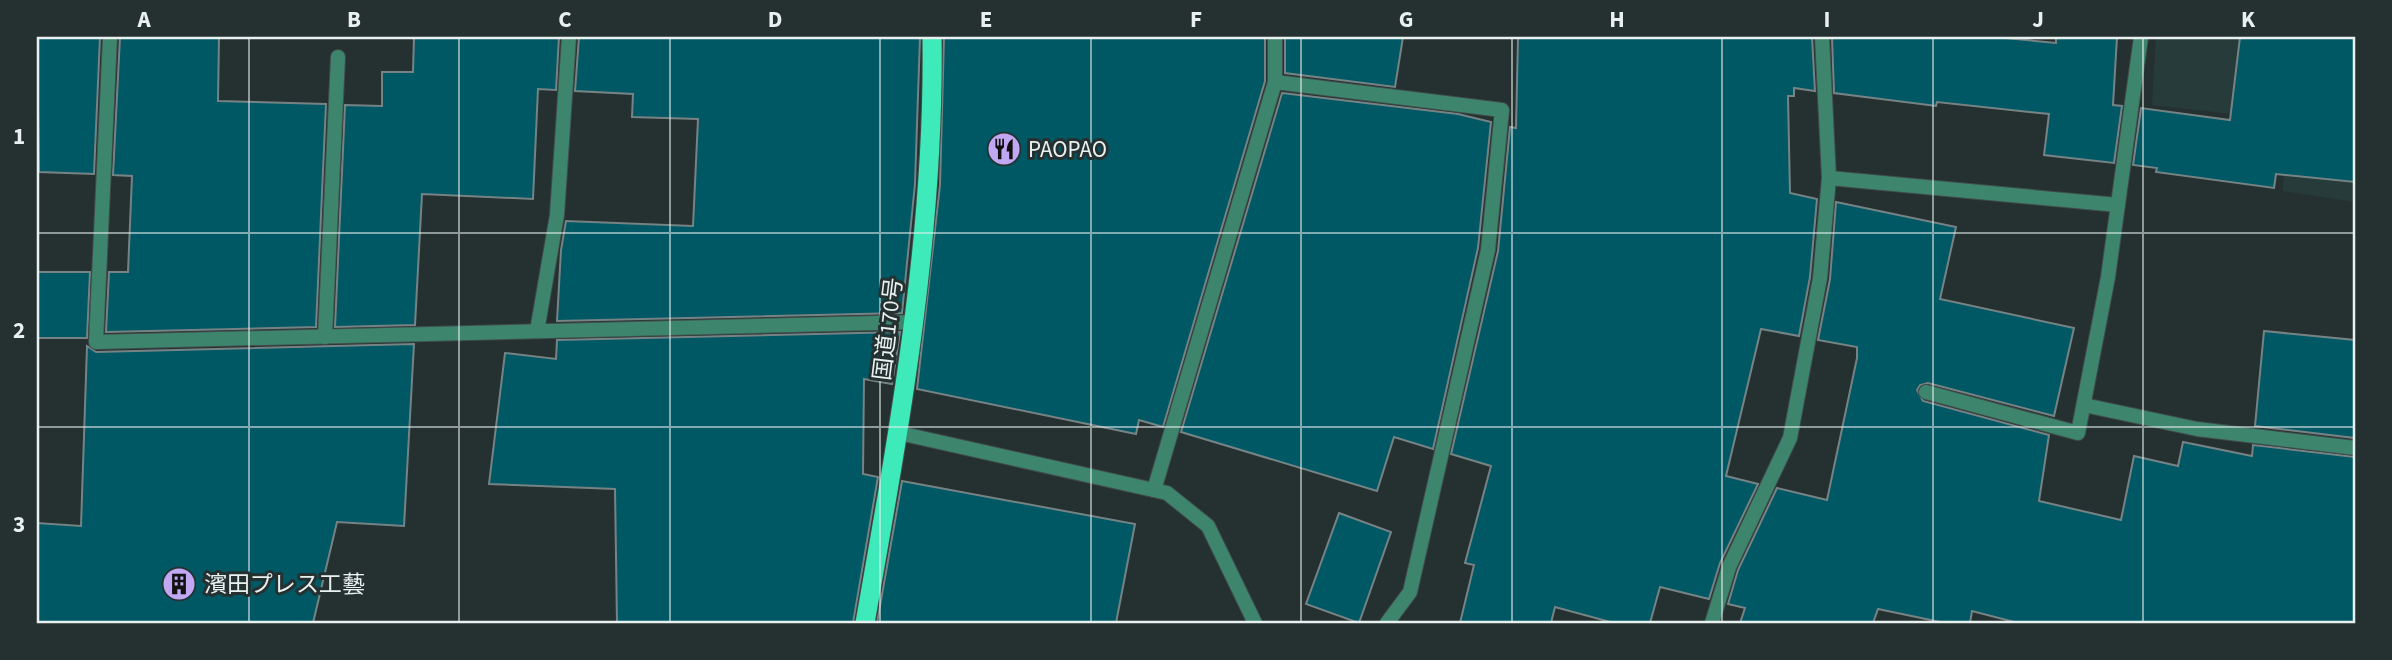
<svg xmlns="http://www.w3.org/2000/svg" width="2392" height="660" viewBox="0 0 2392 660" font-family="'Source Sans 3','Noto Sans JP',sans-serif">
	<style>
		.built { fill: #273c3a }
		.building { fill: #005865; stroke: #768385; stroke-width: 2 }
		.lines { fill: none; stroke-linecap: round; stroke-linejoin: round }
		.service-casing { stroke: #404c4b; stroke-width: 16 }
		.minor-casing { stroke: #404c4b; stroke-width: 16 }
		.trunk-casing { stroke: #404c4b; stroke-width: 21 }
		.service { stroke: #3d856d; stroke-width: 14 }
		.minor { stroke: #3d856d; stroke-width: 14 }
		.trunk { stroke: #3ee9ba; stroke-width: 19 }
		.grid { fill: none; stroke: #e9f1f0; stroke-width: 2; stroke-opacity: 0.55 }
		.labels { text-anchor: middle; dominant-baseline: central; stroke-width: 6; stroke-linejoin: round; paint-order: stroke }
		.poi-label { font-size: 23px; fill: #e9f1f0; stroke: #253130; text-anchor: start }
		.street-label { font-size: 23px; fill: #e9f1f0; stroke: #253130 }
		.neatline { fill: none; stroke: #e9f1f0; stroke-width: 2.5 }
		.grid-label { font-size: 23px; text-anchor: middle; font-weight: bold; fill: #e9f1f0 }
	</style>
	<rect width="100%" height="100%" fill="#253130"/>
	<polygon class="built" points="2156,37 2355,37 2355,202 2283,191 2286,120 2152,105"/>
	<g class="building">
		<polygon points="37,37 100,37 94,174 39,172"/>
		<polygon points="120,37 219,37 218,101 326,104 316,327 106,332 109,272 128,272 132,176 113,175"/>
		<polygon points="414,37 559,37 556,90 538,89 533,199 422,194 415,325 335,327 345,105 382,106 382,72 413,72"/>
		<polygon points="579,37 920,37 915,184 902,313 557,321 561,250 566,221 693,226 698,119 632,117 633,94 575,91"/>
		<polygon points="944,37 1265,37 1265,81 1163,427 1139,420 1136,434 917,389 940,185"/>
		<polygon points="1285,37 1403,37 1395,87 1285,73"/>
		<polygon points="1518,37 1812,37 1815,91 1794,88 1794,96 1788,96 1790,193 1817,199 1810,277 1799,336 1761,329 1726,476 1758,484 1720,563 1709,599 1660,587 1650,623 1614,623 1555,607 1551,623 1460,623 1474,565 1465,563 1491,466 1451,454 1498,251 1510,127 1516,128"/>
		<polygon points="1832,37 1995,37 2056,43 2056,37 2117,37 2113,105 2122,106 2114,163 2044,155 2049,114 1937,102 1936,106 1834,93"/>
		<polygon points="2240,37 2355,37 2355,182 2276,174 2274,188 2156,172 2157,168 2133,165 2141,108 2230,120"/>
		<polygon points="1282,93 1458,114 1491,122 1478,248 1433,449 1394,437 1377,491 1181,432"/>
		<polygon points="1836,202 1956,227 1940,299 2074,328 2054,416 1928,383 1920,385 1917,390 1923,401 2049,435 2039,501 2121,520 2134,456 2178,466 2183,442 2252,456 2253,445 2355,457 2355,623 2018,623 1972,611 1970,623 1945,623 1878,609 1873,623 1740,623 1745,608 1728,604 1738,570 1777,488 1827,500 1857,358 1857,347 1818,340 1830,279"/>
		<polygon points="37,272 90,272 87,338 37,338"/>
		<polygon points="2264,331 2355,340 2355,438 2255,426"/>
		<polygon points="900,332 892,384 864,379 863,474 878,477 853,623 617,623 615,489 489,484 505,353 556,359 557,340"/>
		<polygon points="414,344 404,526 337,522 313,623 37,623 37,523 81,526 87,346 96,352"/>
		<polygon points="902,481 1135,524 1116,623 877,623"/>
		<polygon points="1339,513 1391,532 1359,623 1306,604"/>
	</g>
	<g class="lines">
		<defs>
			<g id="service">
				<polyline points="1829,178 2118,205"/>
				<polyline points="1712,623 1729,567 1790,438 1820,278 1829,178 1822,37"/>
			</g>
			<g id="minor">
				<polyline points="110,37 96,342 916,322"/>
				<polyline points="1275,82 1502,110 1488,250 1410,592 1387,623"/>
				<polyline points="537,331 557,215 569,37"/>
				<polyline points="325,337 338,57"/>
				<polyline points="1926,392 2078,433 2108,277 2141,37"/>
				<polyline points="2084,405 2197,429 2355,448"/>
				<polyline points="899,433 1167,493 1208,526 1255,623"/>
				<polyline points="1154,490 1275,82 1275,37"/>
			</g>
			<path id="trunk" d="M865,623C899,429 935,235 932,37"/>
		</defs>
		<use href="#service" class="service-casing"/>
		<use href="#minor" class="minor-casing"/>
		<use href="#trunk" class="trunk-casing"/>
		<use href="#service" class="service"/>
		<use href="#minor" class="minor"/>
		<use href="#trunk" class="trunk"/>
	</g>
	<path class="grid" d="M249,37V623M459,37V623M670,37V623M880,37V623M1091,37V623M1301,37V623M1512,37V623M1722,37V623M1933,37V623M2143,37V623M37,233H2355M37,427H2355"/>
	<defs>
		<symbol id="restaurant-disc" viewBox="-11 -11 22 22"><circle r="9.5" fill="#c1a8f3" stroke="#253130"/><path d="M-5-6h1v4h1v-4h1v4h1v-4h1v5L-1.5 .5V6h-2V.5L-5-1ZM5-6V6H3V1.5H1.5Q1.5-4 5-6Z" fill="#111"/></symbol>
		<symbol id="building-disc" viewBox="-11 -11 22 22"><circle r="9.5" fill="#c1a8f3" stroke="#253130"/><path d="M-4-6H4V6H1V3H-1V6H-4ZM-2.5-4.3h1.7v1.8h-1.7ZM.8-4.3h1.7v1.8H.8ZM-2.5-1h1.7V.8h-1.7ZM.8-1h1.7V.8H.8Z" fill="#111"/></symbol>
	</defs>
	<g fill-rule="evenodd">
		<use href="#restaurant-disc" x="985" y="130" width="38" height="38"/>
		<use href="#building-disc" x="160" y="565" width="38" height="38"/>
	</g>
	<g class="labels">
		<g class="poi-label">
			<text x="1028" y="149">PAOPAO</text>
			<text x="204" y="584">濱田プレス工藝</text>
		</g>
		<g class="street-label">
			<text transform="translate(888 329) rotate(-83)">国道170号</text>
		</g>
	</g>
	<rect width="2392" height="660" fill="none" stroke="#253130" stroke-width="77"/>
	<rect x="38" y="38" width="2316" height="584" class="neatline"/>
	<g class="grid-label">
		<text x="144" y="27">A</text>
		<text x="354" y="27">B</text>
		<text x="565" y="27">C</text>
		<text x="775" y="27">D</text>
		<text x="986" y="27">E</text>
		<text x="1196" y="27">F</text>
		<text x="1406" y="27">G</text>
		<text x="1617" y="27">H</text>
		<text x="1827" y="27">I</text>
		<text x="2038" y="27">J</text>
		<text x="2248" y="27">K</text>
		<text x="19" y="144">1</text>
		<text x="19" y="338">2</text>
		<text x="19" y="532">3</text>
	</g>
</svg>
